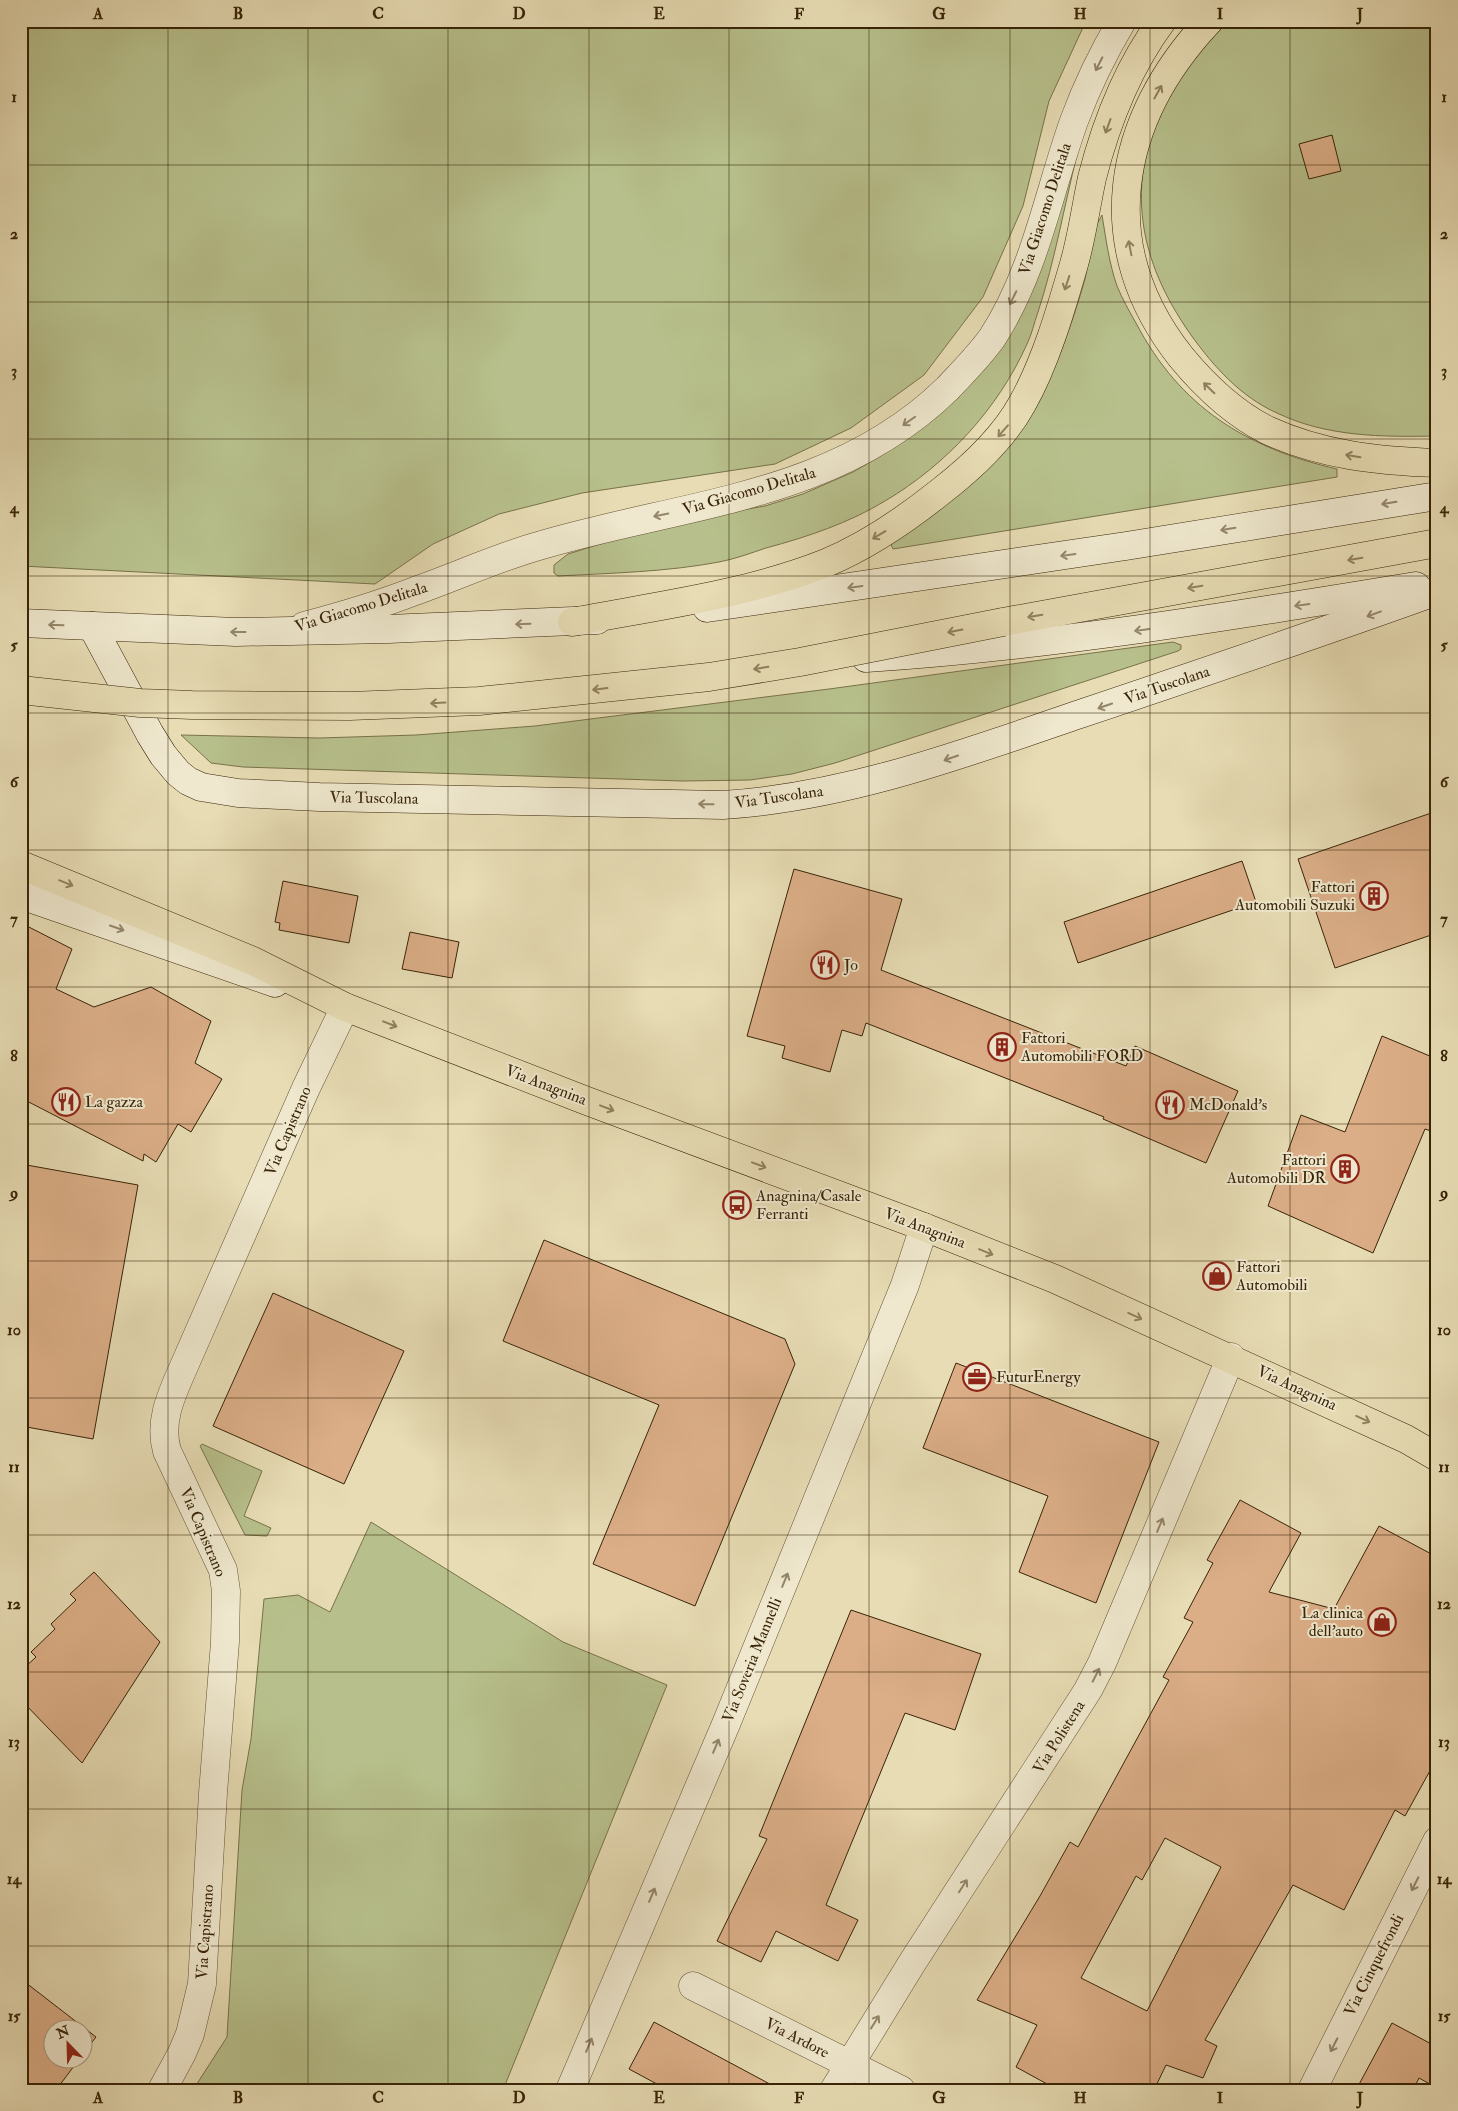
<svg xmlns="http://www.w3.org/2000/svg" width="1458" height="2111" viewBox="0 0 1458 2111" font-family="'IM FELL Double Pica',serif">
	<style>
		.green { fill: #b7c08c; stroke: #78724a }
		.building { fill: #dbae87; stroke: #382407; fill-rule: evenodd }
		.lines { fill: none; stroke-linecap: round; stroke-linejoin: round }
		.street-casing { stroke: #645232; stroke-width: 29 }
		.secondary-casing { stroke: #382407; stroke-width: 29 }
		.primary-casing { stroke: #382407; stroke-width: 29 }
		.highway-casing { stroke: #382407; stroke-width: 29 }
		.street { stroke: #efe8ce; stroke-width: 28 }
		.secondary { stroke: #efe8ce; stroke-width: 28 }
		.primary { stroke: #e7dcb4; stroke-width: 28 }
		.highway { stroke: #e7dcb4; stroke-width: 28 }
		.primary-bridge-casing { stroke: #382407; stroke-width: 29; stroke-linecap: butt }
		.primary-bridge { stroke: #e7dcb4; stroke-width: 28 }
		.oneway { stroke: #94866a }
		.oneway2 { stroke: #90805e }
		.grid { fill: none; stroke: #382407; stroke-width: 1; stroke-opacity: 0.55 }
		.labels { text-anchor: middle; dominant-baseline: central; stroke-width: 4; stroke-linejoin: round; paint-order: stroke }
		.street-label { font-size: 16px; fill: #382407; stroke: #efe8ce }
		.poi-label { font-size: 16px; fill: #382407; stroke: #efe8ce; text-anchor: start }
		.neatline { fill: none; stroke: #382407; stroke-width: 2 }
		.grid-label { font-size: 16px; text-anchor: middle; font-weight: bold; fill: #382407 }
	</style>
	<rect width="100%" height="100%" fill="#e7dcb4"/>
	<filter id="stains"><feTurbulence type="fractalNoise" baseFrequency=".004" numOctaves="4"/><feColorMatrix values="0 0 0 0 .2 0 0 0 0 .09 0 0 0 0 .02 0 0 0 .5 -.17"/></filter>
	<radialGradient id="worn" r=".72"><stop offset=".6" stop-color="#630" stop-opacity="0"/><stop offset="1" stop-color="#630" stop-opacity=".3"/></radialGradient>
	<g class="green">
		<polygon points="21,21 1086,21 1049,101 1023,206 983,297 924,375 851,428 775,464 582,493 499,514 433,544 375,584 21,566"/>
		<path d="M1223,21H1437V436C1382,437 1327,437 1277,413C1241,397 1214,367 1191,335C1138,260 1125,186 1164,100C1170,87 1182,75 1190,63C1201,49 1210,34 1223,21Z"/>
		<path d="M1077,155C1064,207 1055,260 1038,312C1034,323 1032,334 1027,344C998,409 946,465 885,501C849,523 807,537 766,548C751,553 735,559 719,562C666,572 612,573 558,576L554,573V565L568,554L642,531L702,517L765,506L803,494L853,472L879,457L907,438L963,387Z"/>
		<path d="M1102,215C1106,239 1109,263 1117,286C1122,298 1129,311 1136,323C1180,407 1246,448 1337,469V477L893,549L890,542L1043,392C1061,355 1074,318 1085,279C1090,258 1090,234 1102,215Z"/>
		<polygon points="1173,642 1181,645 1181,649 1178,651 835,763 792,774 750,780 683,781 243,767 211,763 181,735 319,738 416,735 535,726 829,689"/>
		<polygon points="202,1444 262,1471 244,1516 271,1528 267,1536 245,1535 200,1446"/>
		<polygon points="371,1522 563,1642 667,1685 503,2090 193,2090 227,2037 242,1790 251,1739 264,1599 298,1595 330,1612"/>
	</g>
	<g class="building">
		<polygon points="1332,135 1341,171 1309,179 1299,144"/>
		<polygon points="1437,811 1437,933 1335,968 1298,859"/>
		<polygon points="1242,861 1256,902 1078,963 1064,922"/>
		<polygon points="794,869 902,899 881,970 1126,1066 1135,1046 1238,1091 1206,1163 1103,1119 1104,1117 866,1023 862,1036 842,1030 830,1072 782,1058 785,1046 747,1036"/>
		<polygon points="283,881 358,896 349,943 279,930 280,923 275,922"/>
		<polygon points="21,923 72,949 56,989 94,1007 151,987 211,1021 195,1063 222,1079 191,1132 178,1124 156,1162 144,1154 143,1161 21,1098"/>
		<polygon points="410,932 459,942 452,978 402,969"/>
		<polygon points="1382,1036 1437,1059 1437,1133 1425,1129 1373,1253 1268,1206 1301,1115 1345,1132"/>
		<polygon points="21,1164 138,1185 93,1439 21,1426"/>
		<polygon points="544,1240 785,1339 795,1364 695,1606 593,1564 659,1405 503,1341"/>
		<polygon points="273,1293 404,1351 344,1484 213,1426"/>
		<polygon points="956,1363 1159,1442 1096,1603 1019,1572 1048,1496 923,1448"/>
		<path d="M1240,1500L1301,1533L1269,1592L1334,1609L1379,1526L1437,1557V1758L1405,1816L1395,1810L1344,1910L1293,1885L1205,2040L1217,2046L1203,2078L1166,2065L1154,2090H1058L1016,2067L1037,2025L977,2000L1040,1896L1070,1842L1078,1847L1169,1680L1163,1677L1193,1622L1184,1618L1213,1563L1207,1560ZM1165,1838L1221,1867L1147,2011L1081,1978L1136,1876L1142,1880Z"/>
		<polygon points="94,1572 160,1642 82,1763 21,1700 21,1671 36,1657 31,1652 55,1629 51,1624 76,1600 70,1594"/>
		<polygon points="851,1610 981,1654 955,1730 905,1713 826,1905 858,1920 838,1961 776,1931 761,1962 717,1941 767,1839 759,1836"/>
		<polygon points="21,1979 96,2037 82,2055 82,2028 52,2028 52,2058 80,2058 56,2090 21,2090"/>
		<polygon points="654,2022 781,2090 668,2090 629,2069"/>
		<polygon points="1392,2023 1437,2047 1437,2088 1419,2078 1413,2090 1356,2090"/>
	</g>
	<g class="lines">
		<defs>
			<g id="street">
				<path d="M304,626C342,616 379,605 415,591C455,577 494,559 535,547C679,503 834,500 948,388C963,372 979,356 992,338C1035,272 1048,194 1074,121C1087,86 1103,53 1122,21"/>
				<polyline points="693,1986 901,2090"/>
				<path d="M162,2090L182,2053L190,2034L202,1984L213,1793L225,1642L226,1591L223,1570L167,1451C159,1423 170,1398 181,1373L306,1088L345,1007"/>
				<polyline points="570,2090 726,1724 905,1285 924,1227"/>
				<polyline points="834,2090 912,1963 1088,1690 1102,1663 1231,1357"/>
				<polyline points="1312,2090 1437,1841"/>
			</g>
			<g id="secondary">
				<polyline points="707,608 1126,546 1437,496"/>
				<polyline points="21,623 236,632 388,629 597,620"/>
				<path d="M92,626L150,734L163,755L178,773L188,781L201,787L238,793L319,797L723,805C847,797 963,754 1080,714C1199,674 1318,634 1437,591"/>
				<path d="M866,658C1051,646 1233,616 1416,586"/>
				<polyline points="21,895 275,983"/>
			</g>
			<g id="primary">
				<polyline points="1003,622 1437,543"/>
				<polyline points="21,865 253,961 345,1007 587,1101 924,1227 1055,1279 1406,1439 1437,1457"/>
			</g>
			<g id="highway">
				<path d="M1209,21C1116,120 1093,246 1181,357C1205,386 1233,413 1267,430C1321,455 1378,461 1437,463"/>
				<path d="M572,622C656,606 745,595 826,563C867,546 905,520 940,492C971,468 1003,439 1022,404C1045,364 1061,309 1074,264C1082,236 1086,206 1092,178C1106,123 1128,67 1162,21"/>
			</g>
		</defs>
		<use href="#street" class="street-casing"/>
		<use href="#secondary" class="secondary-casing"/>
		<use href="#primary" class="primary-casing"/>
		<use href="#highway" class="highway-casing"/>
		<use href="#street" class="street"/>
		<use href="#secondary" class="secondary"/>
		<use href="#primary" class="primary"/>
		<use href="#highway" class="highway"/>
		<defs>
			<polyline id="primary-bridge" points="21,690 140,703 192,705 350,706 479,701 709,677 800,662 1003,622"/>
		</defs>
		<use href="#primary-bridge" class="primary-bridge-casing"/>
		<use href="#primary-bridge" class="primary-bridge"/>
	</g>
	<defs><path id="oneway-shaft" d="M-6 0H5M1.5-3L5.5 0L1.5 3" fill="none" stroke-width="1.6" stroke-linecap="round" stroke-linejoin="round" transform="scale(1.25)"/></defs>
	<g class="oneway">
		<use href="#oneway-shaft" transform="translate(1099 64) rotate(117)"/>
		<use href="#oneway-shaft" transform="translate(1013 298) rotate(116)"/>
		<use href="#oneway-shaft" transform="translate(909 421) rotate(145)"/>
		<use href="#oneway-shaft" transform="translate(1389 503) rotate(171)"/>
		<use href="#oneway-shaft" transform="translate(661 515) rotate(168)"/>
		<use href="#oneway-shaft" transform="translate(1228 529) rotate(171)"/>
		<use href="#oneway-shaft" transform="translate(1068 555) rotate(172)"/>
		<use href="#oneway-shaft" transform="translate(855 587) rotate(172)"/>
		<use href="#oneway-shaft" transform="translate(1302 605) rotate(172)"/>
		<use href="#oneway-shaft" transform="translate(1374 614) rotate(160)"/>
		<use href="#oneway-shaft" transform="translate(523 624) rotate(178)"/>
		<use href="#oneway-shaft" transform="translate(56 625) rotate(-178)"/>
		<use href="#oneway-shaft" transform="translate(1142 630) rotate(172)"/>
		<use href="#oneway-shaft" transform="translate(238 632) rotate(180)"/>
		<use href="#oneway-shaft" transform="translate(1105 706) rotate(161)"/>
		<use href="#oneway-shaft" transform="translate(951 758) rotate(161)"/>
		<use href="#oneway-shaft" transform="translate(706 804) rotate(-179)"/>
		<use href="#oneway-shaft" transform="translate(117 928) rotate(19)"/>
		<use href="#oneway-shaft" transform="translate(1160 1525) rotate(-67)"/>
		<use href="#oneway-shaft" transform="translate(785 1580) rotate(-68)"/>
		<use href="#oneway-shaft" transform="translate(1096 1675) rotate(-63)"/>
		<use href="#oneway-shaft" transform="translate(716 1746) rotate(-67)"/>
		<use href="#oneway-shaft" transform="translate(1415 1884) rotate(117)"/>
		<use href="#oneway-shaft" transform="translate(963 1886) rotate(-57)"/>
		<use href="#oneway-shaft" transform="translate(652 1895) rotate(-67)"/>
		<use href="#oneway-shaft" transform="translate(875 2022) rotate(-58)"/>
		<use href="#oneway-shaft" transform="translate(589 2045) rotate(-67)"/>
		<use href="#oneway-shaft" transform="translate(1334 2045) rotate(117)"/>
	</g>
	<g class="oneway2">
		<use href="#oneway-shaft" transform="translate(1158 92) rotate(-61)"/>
		<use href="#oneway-shaft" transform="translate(1108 126) rotate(110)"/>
		<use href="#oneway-shaft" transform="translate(1130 248) rotate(-101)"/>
		<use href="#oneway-shaft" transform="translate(1067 283) rotate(108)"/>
		<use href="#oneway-shaft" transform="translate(1209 388) rotate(-136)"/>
		<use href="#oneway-shaft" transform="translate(1003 431) rotate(131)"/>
		<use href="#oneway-shaft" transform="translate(1353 456) rotate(-171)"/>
		<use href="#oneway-shaft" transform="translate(879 535) rotate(149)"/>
		<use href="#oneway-shaft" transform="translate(1355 559) rotate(170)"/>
		<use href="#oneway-shaft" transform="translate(1195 587) rotate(170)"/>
		<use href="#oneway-shaft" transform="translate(1035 616) rotate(170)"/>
		<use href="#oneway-shaft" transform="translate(955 631) rotate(169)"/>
		<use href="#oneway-shaft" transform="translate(761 668) rotate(171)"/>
		<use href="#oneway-shaft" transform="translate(600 689) rotate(173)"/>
		<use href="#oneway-shaft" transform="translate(438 703) rotate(177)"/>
		<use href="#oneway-shaft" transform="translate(66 883) rotate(22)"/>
		<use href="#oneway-shaft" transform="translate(390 1024) rotate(21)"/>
		<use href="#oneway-shaft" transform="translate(607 1108) rotate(21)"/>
		<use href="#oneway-shaft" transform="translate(759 1165) rotate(21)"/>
		<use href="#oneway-shaft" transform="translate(986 1252) rotate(22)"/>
		<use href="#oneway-shaft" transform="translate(1135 1316) rotate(25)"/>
		<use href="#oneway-shaft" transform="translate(1363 1419) rotate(25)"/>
	</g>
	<path class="grid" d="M168,21V2090M308,21V2090M448,21V2090M589,21V2090M729,21V2090M869,21V2090M1010,21V2090M1150,21V2090M1290,21V2090M21,165H1437M21,302H1437M21,439H1437M21,576H1437M21,713H1437M21,850H1437M21,987H1437M21,1124H1437M21,1261H1437M21,1398H1437M21,1535H1437M21,1672H1437M21,1809H1437M21,1946H1437"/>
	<defs>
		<symbol id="building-ring" viewBox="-11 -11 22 22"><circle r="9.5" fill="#efe8ce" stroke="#8f2418" stroke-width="1.5"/><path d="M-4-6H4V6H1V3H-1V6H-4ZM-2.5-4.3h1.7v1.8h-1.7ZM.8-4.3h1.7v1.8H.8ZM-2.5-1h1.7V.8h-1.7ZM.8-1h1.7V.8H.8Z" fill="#8f2418"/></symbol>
		<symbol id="restaurant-ring" viewBox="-11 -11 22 22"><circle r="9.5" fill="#efe8ce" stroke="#8f2418" stroke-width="1.5"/><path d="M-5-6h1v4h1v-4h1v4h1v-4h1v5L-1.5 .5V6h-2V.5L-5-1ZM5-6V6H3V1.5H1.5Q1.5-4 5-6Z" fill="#8f2418"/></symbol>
		<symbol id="bus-ring" viewBox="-11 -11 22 22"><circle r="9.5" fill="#efe8ce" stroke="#8f2418" stroke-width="1.5"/><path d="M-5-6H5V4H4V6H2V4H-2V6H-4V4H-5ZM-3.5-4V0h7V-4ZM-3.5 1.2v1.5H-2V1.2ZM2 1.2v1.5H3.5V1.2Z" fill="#8f2418"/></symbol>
		<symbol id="shop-ring" viewBox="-11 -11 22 22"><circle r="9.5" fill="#efe8ce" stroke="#8f2418" stroke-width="1.5"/><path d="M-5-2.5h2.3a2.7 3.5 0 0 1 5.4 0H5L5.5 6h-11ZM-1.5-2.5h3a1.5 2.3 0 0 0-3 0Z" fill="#8f2418"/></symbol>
		<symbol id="office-ring" viewBox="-11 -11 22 22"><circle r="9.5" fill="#efe8ce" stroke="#8f2418" stroke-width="1.5"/><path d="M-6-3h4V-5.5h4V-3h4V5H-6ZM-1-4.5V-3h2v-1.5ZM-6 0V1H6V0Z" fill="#8f2418"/></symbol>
	</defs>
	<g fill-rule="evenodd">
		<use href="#building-ring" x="1358" y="880" width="32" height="32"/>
		<use href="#restaurant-ring" x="809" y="949" width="32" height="32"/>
		<use href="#building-ring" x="986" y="1031" width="32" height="32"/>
		<use href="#restaurant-ring" x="50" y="1086" width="32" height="32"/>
		<use href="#restaurant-ring" x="1154" y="1089" width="32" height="32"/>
		<use href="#building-ring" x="1329" y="1153" width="32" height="32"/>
		<use href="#bus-ring" x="721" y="1189" width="32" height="32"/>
		<use href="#shop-ring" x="1201" y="1260" width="32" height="32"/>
		<use href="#office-ring" x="961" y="1361" width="32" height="32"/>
		<use href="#shop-ring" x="1366" y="1606" width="32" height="32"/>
	</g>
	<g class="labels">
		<g class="street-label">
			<text transform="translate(1045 209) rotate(-72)">Via Giacomo Delitala</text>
			<text transform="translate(749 491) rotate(-16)">Via Giacomo Delitala</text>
			<text transform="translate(361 607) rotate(-17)">Via Giacomo Delitala</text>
			<text transform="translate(1167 685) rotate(-19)">Via Tuscolana</text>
			<text transform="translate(779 797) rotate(-8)">Via Tuscolana</text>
			<text transform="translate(374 798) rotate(1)">Via Tuscolana</text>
			<text transform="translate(546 1085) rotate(21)">Via Anagnina</text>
			<text transform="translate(288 1131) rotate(-67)">Via Capistrano</text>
			<text transform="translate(925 1228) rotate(21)">Via Anagnina</text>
			<text transform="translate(1297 1388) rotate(25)">Via Anagnina</text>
			<text transform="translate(203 1532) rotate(67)">Via Capistrano</text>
			<text transform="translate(752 1660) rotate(-68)">Via Soveria Mannelli</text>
			<text transform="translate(1059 1737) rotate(-58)">Via Polistena</text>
			<text transform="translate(205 1932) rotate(-86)">Via Capistrano</text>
			<text transform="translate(1374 1965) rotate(-63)">Via Cinquefrondi</text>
			<text transform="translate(797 2038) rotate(27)">Via Ardore</text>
		</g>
		<g class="poi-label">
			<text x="1355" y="887" text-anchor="end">Fattori<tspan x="1355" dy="18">Automobili Suzuki</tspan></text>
			<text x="844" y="965">Jo</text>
			<text x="1021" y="1038">Fattori<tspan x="1021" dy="18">Automobili FORD</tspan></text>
			<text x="85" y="1102">La gazza</text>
			<text x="1189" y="1105">McDonald's</text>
			<text x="1326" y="1160" text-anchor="end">Fattori<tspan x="1326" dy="18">Automobili DR</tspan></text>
			<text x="756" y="1196">Anagnina/Casale<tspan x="756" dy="18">Ferranti</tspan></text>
			<text x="1236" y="1267">Fattori<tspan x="1236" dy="18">Automobili</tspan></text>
			<text x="996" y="1377">FuturEnergy</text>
			<text x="1363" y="1613" text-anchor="end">La clinica<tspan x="1363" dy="18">dell'auto</tspan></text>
		</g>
	</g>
	<rect width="1458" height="2111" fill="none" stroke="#e7dcb4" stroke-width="55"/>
	<g transform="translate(68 2044) rotate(337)"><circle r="24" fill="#efe8ce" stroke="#a69a7e"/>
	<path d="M0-4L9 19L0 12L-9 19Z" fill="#8f2418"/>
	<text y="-8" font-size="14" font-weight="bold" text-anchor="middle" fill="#382407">N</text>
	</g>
	<rect x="28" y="28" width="1402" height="2056" class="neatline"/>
	<g class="grid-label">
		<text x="98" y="19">A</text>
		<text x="238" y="19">B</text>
		<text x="378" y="19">C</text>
		<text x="519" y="19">D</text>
		<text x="659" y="19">E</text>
		<text x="799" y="19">F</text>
		<text x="939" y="19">G</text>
		<text x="1080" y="19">H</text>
		<text x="1220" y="19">I</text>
		<text x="1360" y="19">J</text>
		<text x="14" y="102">1</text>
		<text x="1444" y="102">1</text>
		<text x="14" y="239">2</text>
		<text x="1444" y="239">2</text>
		<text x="14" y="376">3</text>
		<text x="1444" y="376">3</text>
		<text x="14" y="513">4</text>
		<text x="1444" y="513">4</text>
		<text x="14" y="650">5</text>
		<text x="1444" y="650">5</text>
		<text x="14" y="787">6</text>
		<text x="1444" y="787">6</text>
		<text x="14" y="924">7</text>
		<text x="1444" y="924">7</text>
		<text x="14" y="1061">8</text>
		<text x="1444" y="1061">8</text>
		<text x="14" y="1198">9</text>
		<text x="1444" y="1198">9</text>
		<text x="14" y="1335">10</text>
		<text x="1444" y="1335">10</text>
		<text x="14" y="1472">11</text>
		<text x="1444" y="1472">11</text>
		<text x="14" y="1609">12</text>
		<text x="1444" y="1609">12</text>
		<text x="14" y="1747">13</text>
		<text x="1444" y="1747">13</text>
		<text x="14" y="1884">14</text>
		<text x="1444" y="1884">14</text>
		<text x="14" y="2021">15</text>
		<text x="1444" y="2021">15</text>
		<text x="98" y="2103">A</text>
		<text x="238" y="2103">B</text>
		<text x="378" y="2103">C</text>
		<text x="519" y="2103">D</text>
		<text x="659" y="2103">E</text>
		<text x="799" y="2103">F</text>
		<text x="939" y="2103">G</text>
		<text x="1080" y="2103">H</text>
		<text x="1220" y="2103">I</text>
		<text x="1360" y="2103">J</text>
	</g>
	<rect width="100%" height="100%" filter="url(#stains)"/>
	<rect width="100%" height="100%" fill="url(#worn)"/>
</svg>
